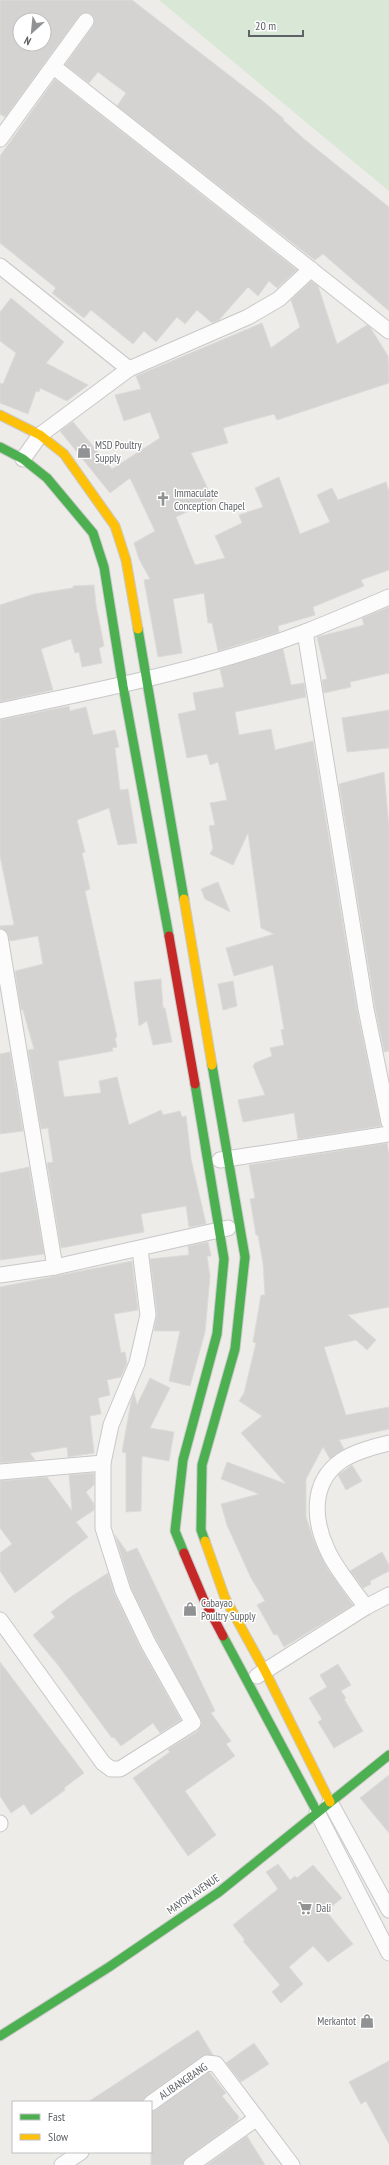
<svg xmlns="http://www.w3.org/2000/svg" width="389" height="2165" viewBox="0 0 389 2165" font-family="'PT Sans Narrow',sans-serif">
	<style>
		.green { fill: #d8e7d6 }
		.building { fill: #d4d3d1; stroke: #dcdbd8; fill-rule: evenodd }
		.lines { fill: none; stroke-linecap: round; stroke-linejoin: round }
		.street-casing { stroke: #c8c8c8; stroke-width: 17 }
		.fast-casing { stroke: #cacaca; stroke-width: 11 }
		.slow-casing { stroke: #cacaca; stroke-width: 11 }
		.jam-casing { stroke: #cacaca; stroke-width: 11 }
		.street { stroke: #fcfcfc; stroke-width: 15 }
		.fast { stroke: #4caf50; stroke-width: 9 }
		.slow { stroke: #ffc107; stroke-width: 9 }
		.jam { stroke: #c62828; stroke-width: 9 }
		.labels { text-anchor: middle; dominant-baseline: central; stroke-width: 3; stroke-linejoin: round; paint-order: stroke }
		.poi-label { font-size: 11px; fill: #5e6165; stroke: #fff; text-anchor: start }
		.street-label { font-size: 11px; fill: #5e6165; stroke: #fff }
	</style>
	<rect width="100%" height="100%" fill="#edece9"/>
	<polygon class="green" points="159,0 389,0 389,191"/>
	<g class="building">
		<path d="M0,0H132L260,99L284,119L283,120L304,139L389,207V311L323,254L315,260L308,255L117,106L126,93L98,72L89,83L65,65L93,26L94,18L91,14L83,13L79,16L5,117L0,114ZM20,20H44V44H20Z"/>
		<polygon points="55,79 297,270 277,288 269,281 258,296 248,287 219,320 212,323 197,310 185,324 177,317 156,342 144,331 133,344 91,310 84,318 52,293 56,288 0,243 0,156"/>
		<polygon points="311,281 318,286 337,344 367,325 370,327 388,356 389,383 277,420 274,414 223,428 228,443 191,453 213,500 176,517 195,565 225,558 215,536 242,523 239,515 263,507 255,488 279,477 300,534 330,522 317,495 332,488 338,500 386,482 389,492 389,570 361,580 364,586 313,607 315,615 278,626 279,632 218,651 212,623 208,623 204,593 173,599 182,653 158,657 144,580 150,579 139,559 134,543 155,531 130,478 110,493 60,431 73,422 112,469 160,438 150,412 124,421 115,395 141,389 136,376 262,323 271,348 300,327 291,300"/>
		<polygon points="11,298 64,342 46,363 88,385 67,401 40,388 39,392 36,391 28,414 0,403 0,383 3,384 16,353 0,341 0,312"/>
		<polygon points="94,585 96,605 104,646 99,648 102,663 82,667 79,652 75,653 71,639 41,649 53,690 0,702 0,605 34,594 73,588 73,586"/>
		<polygon points="389,607 389,673 350,682 351,687 324,693 322,680 327,679 317,637 364,625 362,618"/>
		<polygon points="283,649 291,685 304,683 306,697 235,712 239,735 271,729 275,750 313,741 357,1010 381,1126 298,1139 294,1113 243,1122 238,1100 265,1095 253,1066 255,1063 272,1056 270,1048 284,1045 281,1030 284,1029 273,965 234,976 226,948 274,934 261,928 248,833 233,865 210,854 213,848 209,826 215,825 210,803 227,800 218,762 210,765 207,754 187,758 178,714 196,710 193,693 224,687 220,669"/>
		<polygon points="69,706 70,711 86,707 93,735 115,730 119,747 115,748 120,790 128,789 137,843 118,845 109,808 77,820 85,852 82,853 90,889 85,891 117,1037 115,1038 117,1047 112,1048 113,1051 58,1061 64,1097 101,1093 99,1081 117,1077 129,1125 161,1110 163,1115 180,1111 182,1117 186,1116 191,1159 206,1224 189,1227 186,1206 141,1214 144,1232 61,1248 47,1163 53,1162 48,1128 41,1129 28,1050 34,1049 23,1010 21,1010 15,971 43,964 38,936 10,941 7,932 0,928 0,926 14,925 0,856 0,720"/>
		<polygon points="389,710 389,748 347,752 342,718"/>
		<polygon points="384,772 389,828 389,1051 384,1052 375,1007 339,784"/>
		<polygon points="218,882 230,912 205,899 201,889"/>
		<polygon points="161,979 163,1008 165,1008 172,1042 153,1045 147,1021 139,1026 134,982"/>
		<polygon points="233,981 237,1006 223,1010 218,984"/>
		<polygon points="10,1052 23,1131 0,1134 0,1054"/>
		<polygon points="387,1143 389,1155 389,1307 348,1315 376,1340 367,1350 356,1340 324,1347 346,1415 389,1407 389,1429 339,1440 344,1449 330,1459 323,1447 306,1479 306,1517 314,1541 327,1568 353,1605 284,1647 277,1634 274,1635 257,1605 265,1601 251,1578 227,1525 221,1504 259,1494 221,1479 227,1462 286,1484 241,1433 262,1416 239,1401 244,1393 256,1343 253,1342 261,1295 265,1295 263,1263 258,1235 256,1235 250,1199 255,1198 249,1165"/>
		<polygon points="29,1167 44,1254 0,1260 0,1173"/>
		<polygon points="208,1242 211,1256 207,1256 210,1276 205,1332 190,1386 169,1381 180,1331 154,1331 157,1314 150,1259 189,1255 188,1246"/>
		<polygon points="132,1261 138,1310 114,1314 121,1353 125,1352 127,1363 121,1377 107,1380 110,1395 98,1398 101,1414 90,1416 94,1453 68,1457 67,1447 30,1453 35,1460 0,1463 0,1287"/>
		<polygon points="150,1378 170,1388 150,1428 174,1432 169,1461 142,1456 141,1511 126,1512 126,1453 122,1452 131,1402 134,1393 137,1405"/>
		<polygon points="352,1465 362,1481 346,1490 338,1475"/>
		<polygon points="94,1473 94,1485 86,1492 94,1504 94,1510 76,1522 88,1537 15,1593 0,1571 0,1553 12,1544 0,1528 0,1481 47,1477 72,1511 69,1475"/>
		<polygon points="115,1535 127,1552 137,1548 215,1711 211,1713 231,1741 226,1744 235,1756 185,1791 216,1835 188,1856 133,1778 170,1752 168,1750 170,1748 198,1731 202,1723 156,1639 131,1588"/>
		<polygon points="382,1552 389,1565 389,1571 370,1581 371,1584 363,1588 350,1571"/>
		<polygon points="108,1573 115,1595 140,1647 181,1720 160,1733 153,1723 121,1746 114,1737 112,1738 58,1665 33,1635 55,1617 51,1612 72,1596"/>
		<polygon points="0,1662 84,1773 64,1788 65,1790 31,1815 24,1804 11,1813 0,1796"/>
		<polygon points="338,1664 351,1685 341,1691 346,1698 344,1699 363,1731 334,1748 318,1722 322,1719 309,1698 327,1687 320,1675"/>
		<polygon points="389,1775 389,1833 360,1798"/>
		<polygon points="278,1864 290,1880 295,1876 297,1878 313,1865 342,1898 326,1911 353,1944 328,1962 313,1946 289,1967 303,1984 281,2003 272,1992 280,1985 243,1941 245,1940 233,1925 278,1889 266,1872"/>
		<polygon points="198,2030 213,2055 202,2056 146,2096 142,2102 88,2102"/>
		<polygon points="254,2043 269,2064 241,2082 226,2063"/>
		<polygon points="389,2061 389,2144 366,2101 361,2104 349,2082"/>
		<polygon points="209,2072 226,2093 222,2096 239,2117 237,2121 186,2158 182,2165 151,2165 151,2112 156,2110"/>
		<polygon points="247,2136 265,2165 207,2165"/>
	</g>
	<g class="lines">
		<defs>
			<g id="street">
				<polyline points="54,67 389,331"/>
				<polyline points="0,139 86,21"/>
				<polyline points="0,266 129,369"/>
				<polyline points="23,459 40,435 129,369 248,317 279,299 311,269"/>
				<polyline points="305,632 366,1009 389,1122"/>
				<path d="M0,711C103,689 207,669 305,632C333,621 361,609 389,597"/>
				<polyline points="0,937 55,1267"/>
				<polyline points="220,1160 389,1134"/>
				<polyline points="0,1275 55,1267 228,1228"/>
				<polyline points="0,1472 103,1463"/>
				<path d="M366,1607C353,1589 335,1568 327,1549C313,1519 311,1482 341,1461C352,1453 375,1446 389,1443"/>
				<polyline points="0,1620 103,1763 111,1769 120,1769 193,1723 148,1643 123,1591 103,1528 103,1463 111,1425 137,1363 148,1315 140,1249"/>
				<polyline points="257,1676 366,1607 389,1595"/>
				<polyline points="330,1802 389,1910"/>
				<polyline points="317,1812 389,1953"/>
				<polyline points="0,1823 0,1824"/>
				<polyline points="151,2103 207,2063 216,2064 292,2165"/>
				<polyline points="62,2165 81,2152"/>
				<polyline points="191,2165 257,2118"/>
			</g>
			<g id="fast">
				<polyline points="0,447 23,459 47,478 93,533 104,567 123,686 169,936"/>
				<polyline points="138,629 184,899"/>
				<polyline points="205,1541 201,1530 202,1465 235,1349 245,1257 212,1065"/>
				<polyline points="184,1553 175,1531 183,1460 217,1334 224,1259 195,1084"/>
				<polyline points="223,1636 317,1812"/>
				<polyline points="0,2036 109,1967 219,1892 389,1755"/>
			</g>
			<g id="slow">
				<polyline points="0,415 40,435 64,454 115,526 126,560 138,629"/>
				<polyline points="184,899 212,1065"/>
				<polyline points="205,1541 225,1598 265,1671 330,1802"/>
			</g>
			<g id="jam">
				<polyline points="169,936 195,1084"/>
				<polyline points="184,1553 203,1598 223,1636"/>
			</g>
		</defs>
		<use href="#street" class="street-casing"/>
		<use href="#fast" class="fast-casing"/>
		<use href="#slow" class="slow-casing"/>
		<use href="#jam" class="jam-casing"/>
		<use href="#street" class="street"/>
		<use href="#fast" class="fast"/>
		<use href="#slow" class="slow"/>
		<use href="#jam" class="jam"/>
	</g>
	<defs>
		<symbol id="shop-bare" viewBox="-9 -9 18 18"><path d="M-5-2.5h2.3a2.7 3.5 0 0 1 5.4 0H5L5.5 6h-11ZM-1.5-2.5h3a1.5 2.3 0 0 0-3 0Z" fill="#909293" stroke="#fff" stroke-width="2.5" paint-order="stroke"/></symbol>
		<symbol id="church-bare" viewBox="-9 -9 18 18"><path d="M-1.2-6h2.4v3.5h3.3v2.4h-3.3V6h-2.4V-.1h-3.3v-2.4h3.3Z" fill="#909293" stroke="#fff" stroke-width="2.5" paint-order="stroke"/></symbol>
		<symbol id="supermarket-bare" viewBox="-9 -9 18 18"><path d="M-6-5.5h2.5l.6 2H6L4.5 2H-2.5L-4.4-4H-6ZM-1.5 3.2a1.3 1.3 0 1 0 .1 0ZM3 3.2a1.3 1.3 0 1 0 .1 0Z" fill="#909293" stroke="#fff" stroke-width="2.5" paint-order="stroke"/></symbol>
	</defs>
	<g fill-rule="evenodd">
		<use href="#shop-bare" x="74" y="441" width="20" height="20"/>
		<use href="#church-bare" x="153" y="489" width="20" height="20"/>
		<use href="#shop-bare" x="180" y="1599" width="20" height="20"/>
		<use href="#supermarket-bare" x="295" y="1898" width="20" height="20"/>
		<use href="#shop-bare" x="357" y="2011" width="20" height="20"/>
	</g>
	<g class="labels">
		<g class="poi-label">
			<text x="95" y="445">MSD Poultry<tspan x="95" dy="13">Supply</tspan></text>
			<text x="174" y="493">Immaculate<tspan x="174" dy="13">Conception Chapel</tspan></text>
			<text x="201" y="1603">Cabayao<tspan x="201" dy="13">Poultry Supply</tspan></text>
			<text x="316" y="1908">Dali</text>
			<text x="356" y="2021" text-anchor="end">Merkantot</text>
		</g>
		<g class="street-label">
			<text transform="translate(193 1894) rotate(-35)">MAYON AVENUE</text>
			<text transform="translate(183 2081) rotate(-34)">ALIBANGBANG</text>
		</g>
	</g>
	<rect x="12" y="2101" width="140" height="52" fill="#ffffff" stroke="#bfc0c1"/>
	<rect x="20" y="2114" width="20" height="6" fill="#4caf50" stroke="#bfc0c1"/>
	<text x="48" y="2121" font-size="12" fill="#5e6165">Fast</text>
	<rect x="20" y="2134" width="20" height="6" fill="#ffc107" stroke="#bfc0c1"/>
	<text x="48" y="2141" font-size="12" fill="#5e6165">Slow</text>
	<g transform="translate(32 32) rotate(207)"><circle r="19" fill="#ffffff" stroke="#bfc0c1"/>
	<path d="M0-3L7 15L0 10L-7 15Z" fill="#909293"/>
	<text y="-6" font-size="11" font-weight="bold" text-anchor="middle" fill="#5e6165">N</text>
	</g>
	<path d="M249 30v6h54v-6" fill="none" stroke="#5e6165" stroke-width="2"/>
	<text x="255" y="30" font-size="12" fill="#5e6165" stroke="#ffffff" stroke-width="3" paint-order="stroke">20 m</text>
</svg>
